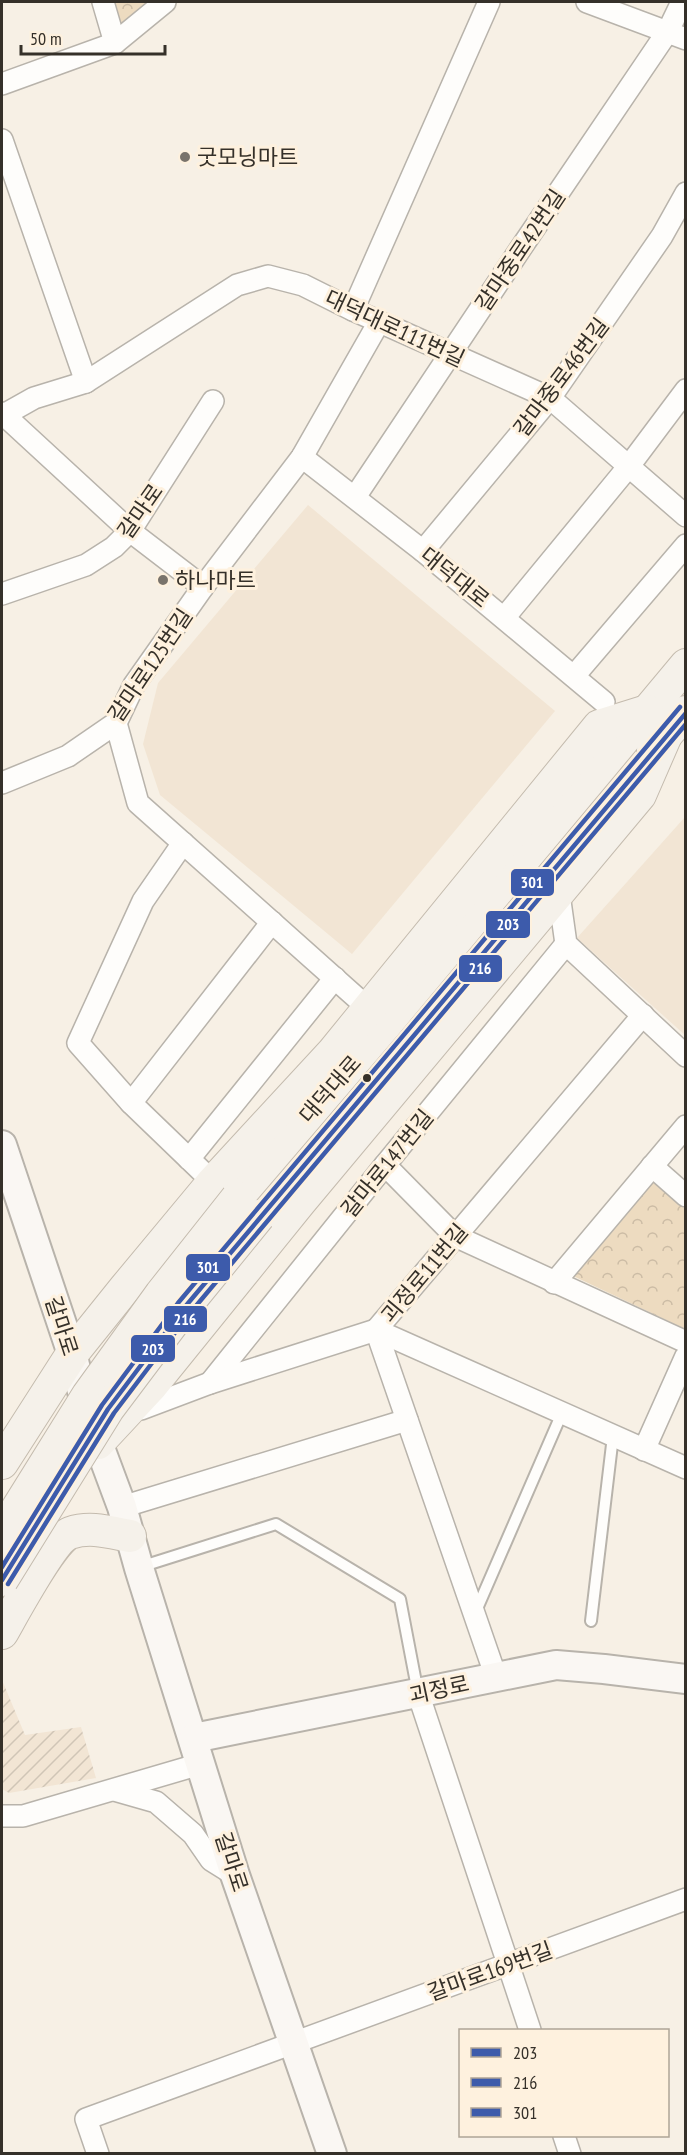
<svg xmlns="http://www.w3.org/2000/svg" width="687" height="2155" viewBox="0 0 687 2155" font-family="'PT Sans Narrow','Noto Sans KR',sans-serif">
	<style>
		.built { fill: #f2e5d4 }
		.industrial { fill: url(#industrial-furrows) }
		.forest { fill: url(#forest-crowns) }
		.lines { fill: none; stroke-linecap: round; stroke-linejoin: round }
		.service-casing { stroke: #b8b3ab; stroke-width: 14 }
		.minor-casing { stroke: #b8b3ab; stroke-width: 24 }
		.secondary-casing { stroke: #b8b3ab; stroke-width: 32 }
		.primary-casing { stroke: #c4bbae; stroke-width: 34 }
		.service { stroke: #fefdfb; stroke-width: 10 }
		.minor { stroke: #fefdfb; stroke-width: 21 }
		.secondary { stroke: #faf7f3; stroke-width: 28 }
		.primary { stroke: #f5f1ea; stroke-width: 32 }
		.primary-bridge-casing { stroke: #c4bbae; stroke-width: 34; stroke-linecap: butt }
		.primary-bridge { stroke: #f5f1ea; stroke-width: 32 }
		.bus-1-casing { stroke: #fef1de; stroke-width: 9 }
		.bus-2-casing { stroke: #fef1de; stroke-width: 9 }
		.bus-3-casing { stroke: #fef1de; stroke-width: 9 }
		.bus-1 { stroke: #3d5bab; stroke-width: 4.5 }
		.bus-2 { stroke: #3d5bab; stroke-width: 4.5 }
		.bus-3 { stroke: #3d5bab; stroke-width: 4.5 }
		.poi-dot { fill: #79736b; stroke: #fef1de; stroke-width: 2 }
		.bus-dot { fill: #353029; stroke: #fef1de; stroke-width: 2 }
		.labels { text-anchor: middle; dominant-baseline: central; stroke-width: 6; stroke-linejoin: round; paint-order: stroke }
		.poi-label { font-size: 22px; fill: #353029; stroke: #fef1de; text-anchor: start }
		.street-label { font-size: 22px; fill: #353029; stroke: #fef1de }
		.line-badge { stroke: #fef1de; stroke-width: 2 }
		.badge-label { font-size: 16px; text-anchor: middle; font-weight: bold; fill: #fff }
	</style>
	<defs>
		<pattern id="industrial-furrows" width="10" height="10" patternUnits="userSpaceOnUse" patternTransform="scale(1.5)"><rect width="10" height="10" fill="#f2e5d4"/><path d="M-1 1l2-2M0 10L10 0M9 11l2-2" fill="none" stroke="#d0c5b6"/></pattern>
		<pattern id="forest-crowns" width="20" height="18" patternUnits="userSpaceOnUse" patternTransform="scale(1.5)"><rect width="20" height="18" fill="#eddbc0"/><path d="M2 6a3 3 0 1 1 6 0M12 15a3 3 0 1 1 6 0" fill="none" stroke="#ccbca5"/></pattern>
	</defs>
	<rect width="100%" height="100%" fill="#f7f0e5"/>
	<g class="built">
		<polygon points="308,505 555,711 352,954 160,795 143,744 158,683"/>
		<polygon points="685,817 685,1035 577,938"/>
	</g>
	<polygon class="industrial" points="2,1680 25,1735 81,1727 96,1778 9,1793 2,1789"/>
	<g class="forest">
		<polygon points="114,2 150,2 121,25"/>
		<polygon points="651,1180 685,1209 685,1329 569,1274"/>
	</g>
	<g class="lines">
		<defs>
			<g id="service">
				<polyline points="140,1567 276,1524 400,1599 418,1693"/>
				<polyline points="476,1611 562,1413"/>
				<polyline points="591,1621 613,1436"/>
			</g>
			<g id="minor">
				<polyline points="103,2 115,43"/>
				<polyline points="587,2 686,39"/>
				<polyline points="2,84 115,43 165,2"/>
				<polyline points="2,140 86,382"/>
				<polyline points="353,310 489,2"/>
				<polyline points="2,413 130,531 203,587"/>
				<polyline points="2,416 34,398 86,382 237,285 268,276 303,285 353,310 550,398 686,516"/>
				<polyline points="302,457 423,551 604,702"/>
				<polyline points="355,497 525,242 668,31 682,2"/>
				<polyline points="423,551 550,398 662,236 686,193"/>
				<polyline points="2,594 86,565 114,547 130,531 213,401"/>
				<polyline points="504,618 629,466 686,390"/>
				<polyline points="574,676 686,545"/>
				<polyline points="116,723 138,803 368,1008"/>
				<polyline points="2,783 68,756 116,723 134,685 203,587 302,457 379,322"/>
				<polyline points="183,843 143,901 78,1043 131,1103 213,1182"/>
				<polyline points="559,894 566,944 686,1056"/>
				<polyline points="131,1103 272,922"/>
				<polyline points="189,1159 335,978"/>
				<polyline points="385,1165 455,1236 686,1342"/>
				<polyline points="652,1166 686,1196"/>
				<polyline points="554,1283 686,1126"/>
				<polyline points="210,1383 385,1165 566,944"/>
				<polyline points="141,1409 210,1383 376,1330 686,1468"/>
				<polyline points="644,1450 686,1356"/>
				<polyline points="122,1507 407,1420"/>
				<polyline points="496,1677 376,1330 643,1015"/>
				<polyline points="418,1693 530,2030"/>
				<polyline points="114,1790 156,1802 193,1834 211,1860 235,1875"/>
				<polyline points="2,1816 23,1816 200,1764"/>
				<polyline points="564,2136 570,2154"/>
				<polyline points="98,2154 86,2119 686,1899"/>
			</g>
			<g id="secondary">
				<polyline points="2,1145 72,1354 90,1421 122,1507 139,1568 235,1875 332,2154"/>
				<polyline points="194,1738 556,1665 604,1669 686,1679"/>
			</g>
			<g id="primary">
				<polyline points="653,750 686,712"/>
				<polyline points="237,1198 386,1024 686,665"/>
				<polyline points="98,1443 152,1385 300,1202 640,795 667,733"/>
				<polyline points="2,1463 72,1354 125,1288 213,1182 333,1052 599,726 647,711"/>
				<path d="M2,1633C13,1614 53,1539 70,1533C90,1526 109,1532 130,1536"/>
			</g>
		</defs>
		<use href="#service" class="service-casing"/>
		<use href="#minor" class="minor-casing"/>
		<use href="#secondary" class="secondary-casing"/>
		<use href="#primary" class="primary-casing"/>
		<use href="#service" class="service"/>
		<use href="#minor" class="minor"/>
		<use href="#secondary" class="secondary"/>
		<use href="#primary" class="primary"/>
		<defs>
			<g id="primary-bridge">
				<polyline points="2,1533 88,1395 161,1294 237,1198"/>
				<polyline points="2,1580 108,1409 184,1308 259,1216"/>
			</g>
		</defs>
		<use href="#primary-bridge" class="primary-bridge-casing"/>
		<use href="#primary-bridge" class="primary-bridge"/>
		<defs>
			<polyline id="bus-1" points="2,1580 108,1409 184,1308 686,713"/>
			<polyline id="bus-2" points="8,1584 114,1413 190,1313 686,724"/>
			<polyline id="bus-3" points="2,1567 102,1405 178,1303 680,707"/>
		</defs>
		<use href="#bus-1" class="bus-1-casing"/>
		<use href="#bus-2" class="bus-2-casing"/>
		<use href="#bus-3" class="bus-3-casing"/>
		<use href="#bus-1" class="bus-1"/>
		<use href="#bus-2" class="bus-2"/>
		<use href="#bus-3" class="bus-3"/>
	</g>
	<g class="poi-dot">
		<circle cx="185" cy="157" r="6"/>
		<circle cx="163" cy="580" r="6"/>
	</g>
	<circle class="bus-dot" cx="367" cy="1078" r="5"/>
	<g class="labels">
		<g class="poi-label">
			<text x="197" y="157">굿모닝마트</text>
			<text x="175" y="580">하나마트</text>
		</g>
		<g class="street-label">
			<text transform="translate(520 250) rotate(-56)">갈마중로42번길</text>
			<text transform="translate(395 328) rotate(25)">대덕대로111번길</text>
			<text transform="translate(561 377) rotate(-53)">갈마중로46번길</text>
			<text transform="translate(140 511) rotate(-55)">갈마로</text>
			<text transform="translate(455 577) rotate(39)">대덕대로</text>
			<text transform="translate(150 665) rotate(-56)">갈마로125번길</text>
			<text transform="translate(330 1089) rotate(-49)">대덕대로</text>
			<text transform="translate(387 1163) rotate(-51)">갈마로147번길</text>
			<text transform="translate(424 1273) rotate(-50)">괴정로11번길</text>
			<text transform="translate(62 1326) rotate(72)">갈마로</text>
			<text transform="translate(439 1689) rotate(-12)">괴정로</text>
			<text transform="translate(232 1862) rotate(72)">갈마로</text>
			<text transform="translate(490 1971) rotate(-20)">갈마로169번길</text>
		</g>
	</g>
	<g class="line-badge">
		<rect x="510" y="868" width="45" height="29" rx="6" fill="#3d5bab"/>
		<rect x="485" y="910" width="46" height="29" rx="6" fill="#3d5bab"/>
		<rect x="458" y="954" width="45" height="29" rx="6" fill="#3d5bab"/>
		<rect x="185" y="1253" width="46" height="29" rx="6" fill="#3d5bab"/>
		<rect x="163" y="1305" width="45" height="28" rx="6" fill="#3d5bab"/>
		<rect x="130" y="1334" width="46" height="29" rx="6" fill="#3d5bab"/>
	</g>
	<g class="badge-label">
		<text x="532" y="888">301</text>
		<text x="508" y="930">203</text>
		<text x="480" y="974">216</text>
		<text x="208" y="1273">301</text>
		<text x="185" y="1325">216</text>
		<text x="153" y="1355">203</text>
	</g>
	<rect width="687" height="2155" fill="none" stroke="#353029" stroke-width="6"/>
	<rect x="459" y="2029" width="210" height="108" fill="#fef1de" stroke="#aea496" stroke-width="1.5"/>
	<rect x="471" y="2048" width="30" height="9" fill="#3d5bab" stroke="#aea496" stroke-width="1.5"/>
	<text x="513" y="2059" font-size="18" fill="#353029">203</text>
	<rect x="471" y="2078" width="30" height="9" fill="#3d5bab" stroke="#aea496" stroke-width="1.5"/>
	<text x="513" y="2089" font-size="18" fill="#353029">216</text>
	<rect x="471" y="2108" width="30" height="9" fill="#3d5bab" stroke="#aea496" stroke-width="1.5"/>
	<text x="513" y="2119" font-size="18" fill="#353029">301</text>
	<path d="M21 45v9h144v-9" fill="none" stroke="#353029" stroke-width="3"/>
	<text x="30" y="45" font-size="18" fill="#353029" stroke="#fef1de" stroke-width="4.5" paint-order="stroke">50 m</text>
</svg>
